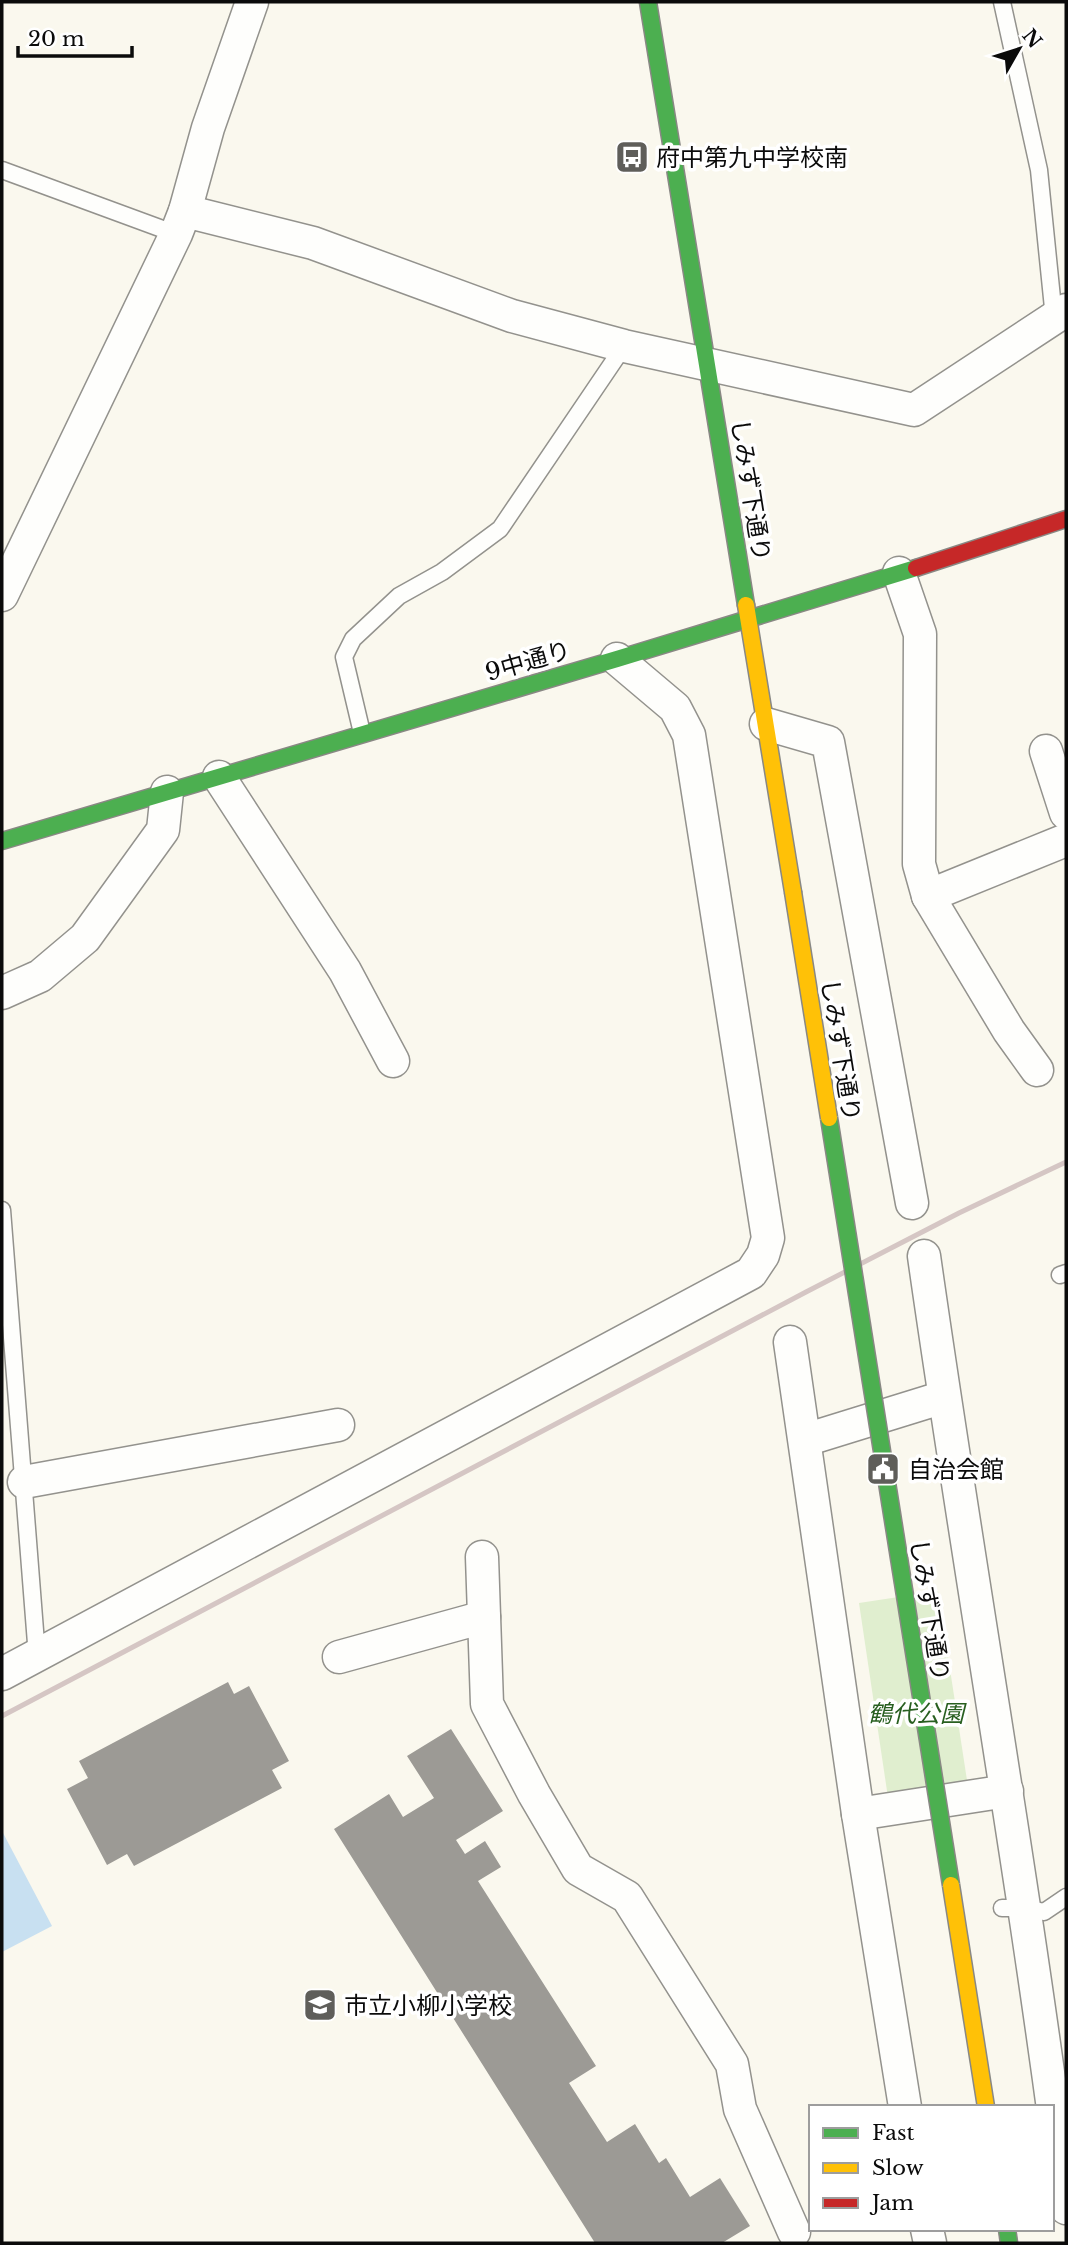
<svg xmlns="http://www.w3.org/2000/svg" width="1068" height="2245" viewBox="0 0 1068 2245" font-family="'Libre Baskerville','Noto Sans JP',serif">
	<style>
		.green { fill: #e0eecf }
		.water { fill: #c8e0f1 }
		.building { fill: #9c9a95 }
		.lines { fill: none; stroke-linecap: round; stroke-linejoin: round }
		.lane-casing { stroke: #93928d; stroke-width: 19 }
		.street-casing { stroke: #93928d; stroke-width: 35 }
		.fast-casing { stroke: #898884; stroke-width: 19 }
		.slow-casing { stroke: #898884; stroke-width: 19 }
		.jam-casing { stroke: #898884; stroke-width: 19 }
		.lane { stroke: #fefefc; stroke-width: 16 }
		.street { stroke: #fefefc; stroke-width: 32 }
		.fast { stroke: #4caf50; stroke-width: 16 }
		.slow { stroke: #ffc107; stroke-width: 16 }
		.jam { stroke: #c62828; stroke-width: 16 }
		.rail { stroke: #d5c6c4; stroke-width: 5 }
		.fast-bridge-casing { stroke: #898884; stroke-width: 19; stroke-linecap: butt }
		.slow-bridge-casing { stroke: #898884; stroke-width: 19; stroke-linecap: butt }
		.fast-bridge { stroke: #4caf50; stroke-width: 16 }
		.slow-bridge { stroke: #ffc107; stroke-width: 16 }
		.labels { text-anchor: middle; dominant-baseline: central; stroke-width: 7; stroke-linejoin: round; paint-order: stroke }
		.poi-label { font-size: 24px; fill: #0b0b0b; stroke: #fff; text-anchor: start }
		.street-label { font-size: 24px; fill: #0b0b0b; stroke: #fff }
		.park-label { font-size: 24px; font-style: italic; fill: #285f20; stroke: #fff }
	</style>
	<rect width="100%" height="100%" fill="#faf8ee"/>
	<polygon class="green" points="938,1591 970,1800 890,1811 859,1603"/>
	<polygon class="water" points="2,1831 52,1926 2,1952"/>
	<g class="building">
		<polygon points="228,1682 234,1694 249,1686 289,1761 272,1770 282,1788 134,1866 127,1854 107,1865 67,1789 88,1778 79,1761"/>
		<polygon points="451,1729 503,1811 456,1840 465,1854 485,1841 501,1867 478,1881 596,2066 569,2083 607,2142 635,2124 659,2163 666,2158 690,2197 720,2178 750,2226 722,2243 595,2243 334,1829 389,1794 403,1817 434,1798 407,1756"/>
	</g>
	<g class="lines">
		<defs>
			<g id="lane">
				<polyline points="1002,2 1039,170 1054,318"/>
				<polyline points="2,170 176,234"/>
				<polyline points="362,733 344,657 353,639 399,596 442,572 500,529 624,346"/>
				<polyline points="2,1210 37,1656"/>
				<polyline points="1060,1275 1066,1273"/>
				<polyline points="1002,1908 1026,1908 1044,1912 1066,1897"/>
			</g>
			<g id="street">
				<polyline points="185,211 313,243 512,316 624,346 914,410 1066,310"/>
				<polyline points="899,573 920,634 919,864 928,896 1009,1031 1037,1070"/>
				<polyline points="2,595 176,234 185,211 208,128 252,2"/>
				<polyline points="766,724 828,742 912,1203"/>
				<polyline points="1046,751 1066,813"/>
				<polyline points="219,777 345,971 393,1061"/>
				<polyline points="928,896 1066,840"/>
				<polyline points="2,993 40,976 85,938 163,830 167,792"/>
				<path d="M924,1256C969,1573 1026,1889 1066,2208"/>
				<polyline points="790,1342 858,1814 905,2107"/>
				<polyline points="805,1440 944,1397"/>
				<polyline points="24,1482 338,1425"/>
				<polyline points="482,1557 487,1704 534,1794 578,1869 627,1897 732,2064 740,2109 794,2232"/>
				<polyline points="339,1657 484,1617"/>
				<polyline points="2,1674 751,1273 763,1255 768,1238 689,735 675,708 617,659"/>
				<polyline points="858,1814 1007,1791"/>
				<polyline points="927,2229 930,2243"/>
			</g>
			<g id="fast">
				<polyline points="648,2 746,605"/>
				<polyline points="2,841 617,659 916,568"/>
				<polyline points="1007,2229 1009,2243"/>
			</g>
			<polyline id="slow" points="746,605 793,892"/>
			<polyline id="jam" points="916,568 1066,519"/>
		</defs>
		<use href="#lane" class="lane-casing"/>
		<use href="#street" class="street-casing"/>
		<use href="#fast" class="fast-casing"/>
		<use href="#slow" class="slow-casing"/>
		<use href="#jam" class="jam-casing"/>
		<use href="#lane" class="lane"/>
		<use href="#street" class="street"/>
		<use href="#fast" class="fast"/>
		<use href="#slow" class="slow"/>
		<use href="#jam" class="jam"/>
		<polyline class="rail" points="2,1716 806,1292 959,1213 1066,1162"/>
		<defs>
			<polyline id="fast-bridge" points="829,1118 951,1885"/>
			<g id="slow-bridge">
				<polyline points="793,892 829,1118"/>
				<polyline points="951,1885 986,2107"/>
			</g>
		</defs>
		<use href="#fast-bridge" class="fast-bridge-casing"/>
		<use href="#slow-bridge" class="slow-bridge-casing"/>
		<use href="#fast-bridge" class="fast-bridge"/>
		<use href="#slow-bridge" class="slow-bridge"/>
	</g>
	<defs>
		<symbol id="bus-square" viewBox="-11 -11 22 22"><rect x="-9" y="-9" width="18" height="18" rx="4" fill="#5f5e5a" stroke="#fff"/><path d="M-5-6H5V4H4V6H2V4H-2V6H-4V4H-5ZM-3.5-4V0h7V-4ZM-3.5 1.2v1.5H-2V1.2ZM2 1.2v1.5H3.5V1.2Z" fill="#fff"/></symbol>
		<symbol id="civic-square" viewBox="-11 -11 22 22"><rect x="-9" y="-9" width="18" height="18" rx="4" fill="#5f5e5a" stroke="#fff"/><path d="M-.6-6.5H3V-4.5H.6V-3L4-1V1h2V6H-6V1h2V-1L-.6-3ZM-1.2 2.5V6h2.4V2.5Z" fill="#fff"/></symbol>
		<symbol id="school-square" viewBox="-11 -11 22 22"><rect x="-9" y="-9" width="18" height="18" rx="4" fill="#5f5e5a" stroke="#fff"/><path d="M0-5L7-2L0 1L-7-2ZM-4 1L0 2.5L4 1V4Q0 6-4 4Z" fill="#fff"/></symbol>
	</defs>
	<g fill-rule="evenodd">
		<use href="#bus-square" x="613" y="138" width="38" height="38"/>
		<use href="#civic-square" x="864" y="1450" width="38" height="38"/>
		<use href="#school-square" x="301" y="1986" width="38" height="38"/>
	</g>
	<g class="labels">
		<g class="poi-label">
			<text x="656" y="157">府中第九中学校南</text>
			<text x="908" y="1469">自治会館</text>
			<text x="344" y="2005">市立小柳小学校</text>
		</g>
		<g class="street-label">
			<text transform="translate(751 490) rotate(81)">しみず下通り</text>
			<text transform="translate(528 661) rotate(-16)">9中通り</text>
			<text transform="translate(841 1050) rotate(81)">しみず下通り</text>
			<text transform="translate(930 1610) rotate(81)">しみず下通り</text>
		</g>
		<g class="park-label">
			<text x="916" y="1713">鶴代公園</text>
		</g>
	</g>
	<rect width="1068" height="2245" fill="none" stroke="#0b0b0b" stroke-width="7"/>
	<rect x="809" y="2105" width="245" height="126" fill="#ffffff" stroke="#9d9d9d" stroke-width="2"/>
	<rect x="823" y="2128" width="35" height="10" fill="#4caf50" stroke="#9d9d9d" stroke-width="2"/>
	<text x="872" y="2140" font-size="21" fill="#0b0b0b">Fast</text>
	<rect x="823" y="2163" width="35" height="10" fill="#ffc107" stroke="#9d9d9d" stroke-width="2"/>
	<text x="872" y="2175" font-size="21" fill="#0b0b0b">Slow</text>
	<rect x="823" y="2198" width="35" height="10" fill="#c62828" stroke="#9d9d9d" stroke-width="2"/>
	<text x="872" y="2210" font-size="21" fill="#0b0b0b">Jam</text>
	<g transform="translate(1019 49) rotate(51)" stroke="#ffffff" stroke-width="5" paint-order="stroke">
	<path d="M0-5L12 26L0 18L-12 26Z" fill="#0b0b0b"/>
	<text y="-10" font-size="19" font-weight="bold" text-anchor="middle" fill="#0b0b0b">N</text>
	</g>
	<path d="M18 46v10h114v-10" fill="none" stroke="#0b0b0b" stroke-width="3.5"/>
	<text x="28" y="46" font-size="21" fill="#0b0b0b" stroke="#ffffff" stroke-width="5" paint-order="stroke">20 m</text>
</svg>
